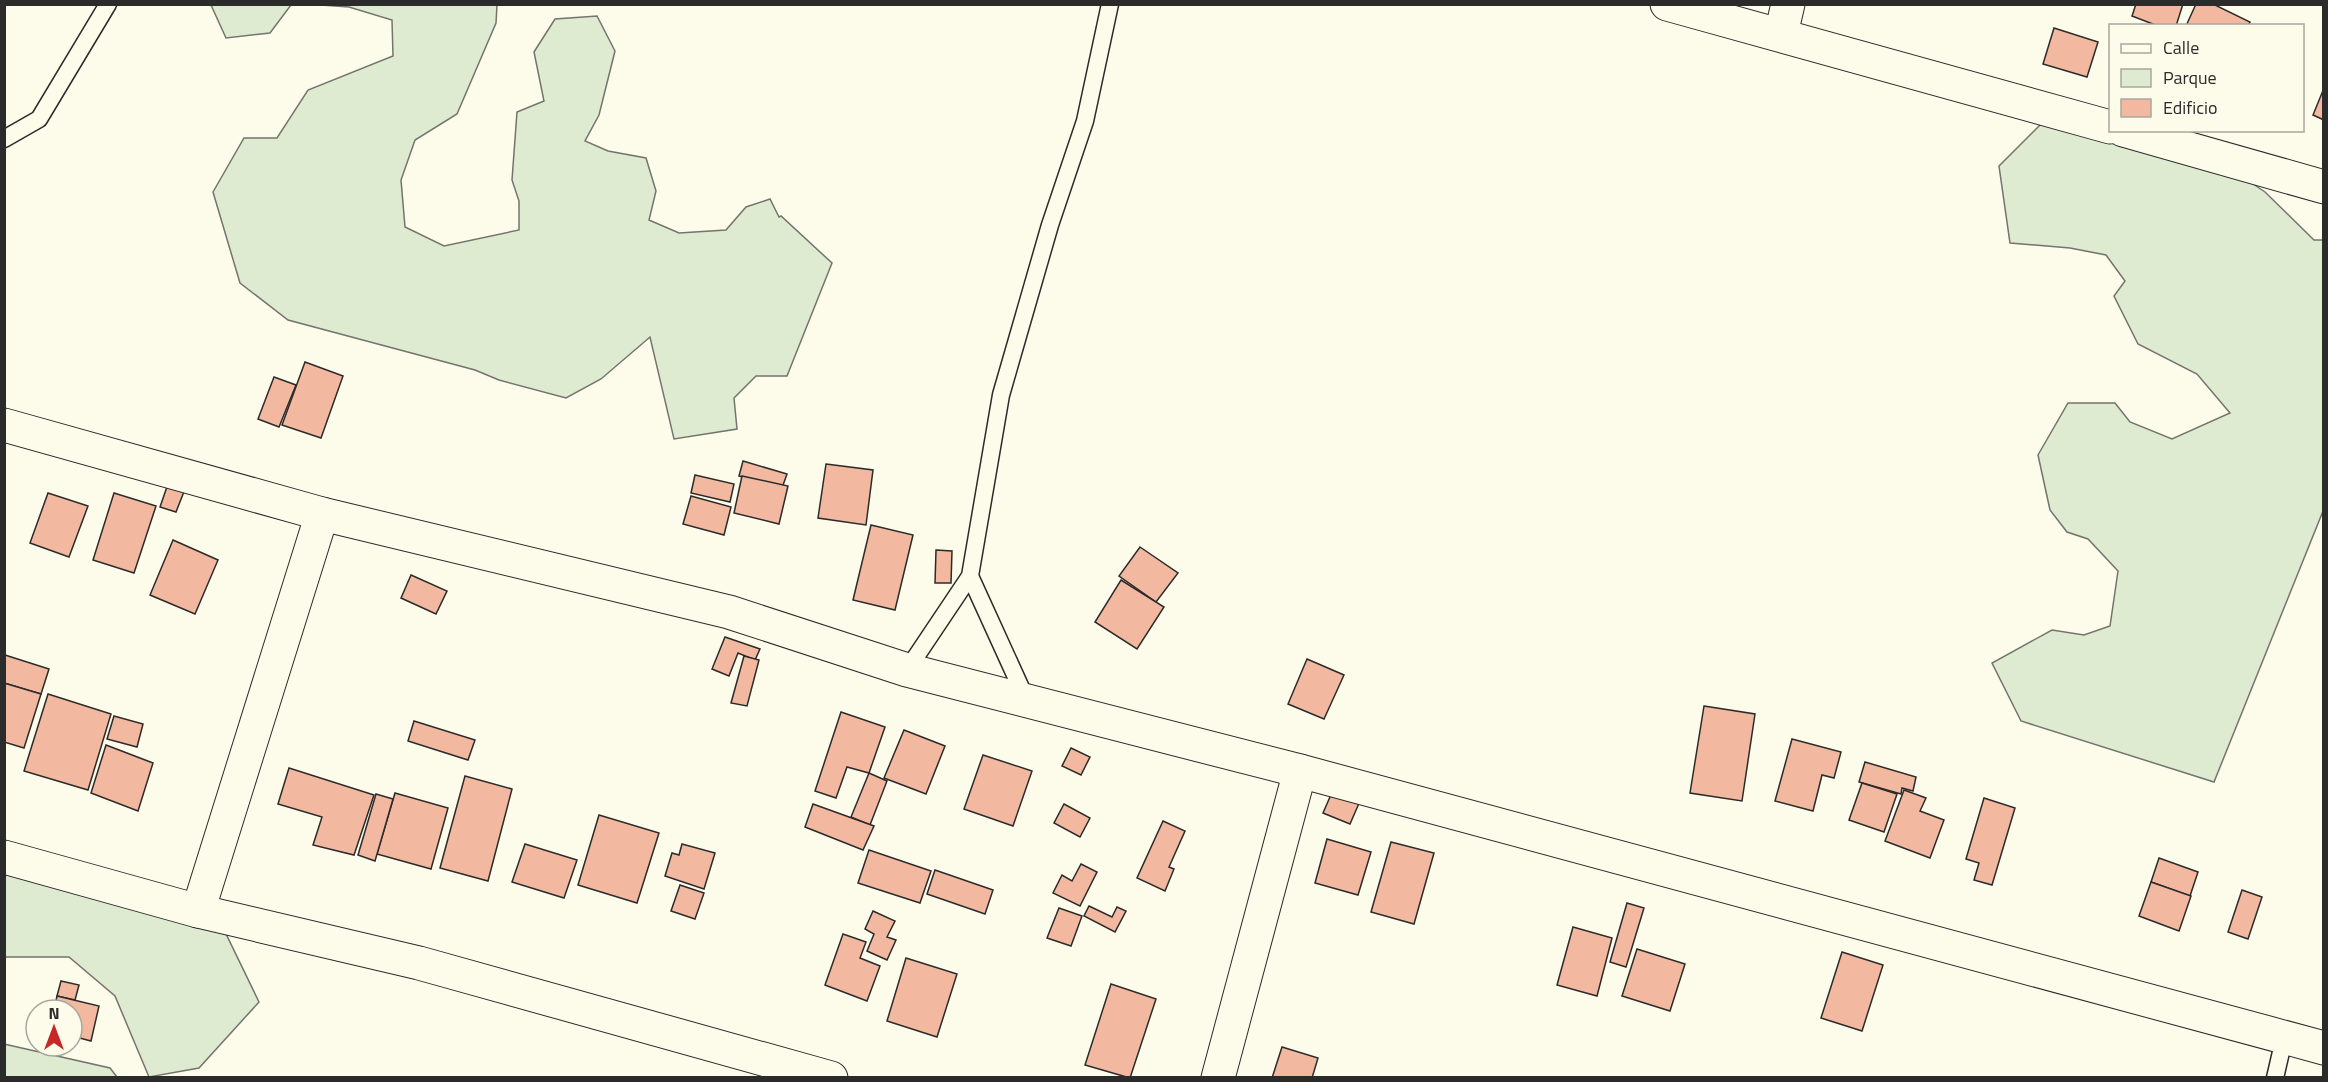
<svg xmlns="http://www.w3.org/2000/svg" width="2328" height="1082" viewBox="0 0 2328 1082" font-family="'Titillium Web',sans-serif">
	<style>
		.green { fill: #deebd1; stroke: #74746e; stroke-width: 1.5 }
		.building { fill: #f2b8a0; stroke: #2b2b2b; stroke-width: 1.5 }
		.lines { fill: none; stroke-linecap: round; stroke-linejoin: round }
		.service-casing { stroke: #2b2b2b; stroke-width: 19 }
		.minor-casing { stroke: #2b2b2b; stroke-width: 35 }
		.service { stroke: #fdfbea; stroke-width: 16 }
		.minor { stroke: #fdfbea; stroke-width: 33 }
	</style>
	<rect width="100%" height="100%" fill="#fdfbea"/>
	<g class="green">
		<polygon points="211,5 291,5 270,33 226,38"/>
		<polygon points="321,5 497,5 496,23 457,114 415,140 401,180 405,227 444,246 519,230 519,201 512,180 517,112 544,101 534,52 555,19 597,16 615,51 599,115 585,141 608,151 646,158 656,191 649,220 679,233 726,230 746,207 770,199 779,217 781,216 832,263 787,376 756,376 734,398 737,429 674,439 650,337 601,379 566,398 499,380 475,370 288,320 240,283 213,192 244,138 277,138 308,90 393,56 392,20 349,7"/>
		<polygon points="2041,124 2207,153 2265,192 2314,240 2324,240 2323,511 2214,782 2021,721 1992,663 2052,630 2084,635 2110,626 2118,571 2088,539 2067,532 2050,510 2038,455 2068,403 2115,403 2130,422 2172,439 2230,413 2197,374 2138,344 2114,296 2125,281 2106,255 2070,248 2010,243 1999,166"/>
		<polygon points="4,870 226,934 259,1002 199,1068 149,1077 115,996 69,957 5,957"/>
		<polygon points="4,1044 110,1068 117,1077 5,1077"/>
	</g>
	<g class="building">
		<polygon points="2136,4 2183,4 2176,26 2158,26 2132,16"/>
		<polygon points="2196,4 2213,4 2250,22 2248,26 2186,26"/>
		<polygon points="2054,28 2098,42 2087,77 2043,64"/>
		<polygon points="2324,88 2324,120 2313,115"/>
		<polygon points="305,362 343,376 321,438 282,425"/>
		<polygon points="274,377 296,385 279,427 258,419"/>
		<polygon points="743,461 787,474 782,488 739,476"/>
		<polygon points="826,464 873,470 866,525 818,518"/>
		<polygon points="695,475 734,484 730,502 691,493"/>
		<polygon points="742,476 788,486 779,524 734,513"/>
		<polygon points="170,478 187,484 176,512 160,507"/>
		<polygon points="48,493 88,506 69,557 30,543"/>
		<polygon points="114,493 156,506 134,573 93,560"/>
		<polygon points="691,496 731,507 724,535 683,524"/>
		<polygon points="871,525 913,535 895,610 853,600"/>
		<polygon points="173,540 218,560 195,614 150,595"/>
		<polygon points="1140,547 1178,573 1156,602 1119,576"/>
		<polygon points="936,550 952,551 951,583 935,583"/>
		<polygon points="411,575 447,591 436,614 401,598"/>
		<polygon points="1121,580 1164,607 1137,649 1095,622"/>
		<polygon points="725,637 760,649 755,660 738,653 729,676 712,669"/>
		<polygon points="5,655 49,669 41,694 4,683"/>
		<polygon points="744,656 759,660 747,706 731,703"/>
		<polygon points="1307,659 1344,675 1324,719 1288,704"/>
		<polygon points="4,683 41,694 24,748 4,742"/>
		<polygon points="48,694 111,714 88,790 24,771"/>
		<polygon points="1704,706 1755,714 1742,801 1690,793"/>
		<polygon points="841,712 885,727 869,773 847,767 836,798 815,791"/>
		<polygon points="114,716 143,724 137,747 107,739"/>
		<polygon points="414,721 475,740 468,760 408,741"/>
		<polygon points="904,730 945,746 926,794 884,778"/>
		<polygon points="1792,739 1841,752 1834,778 1822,775 1813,811 1775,801"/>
		<polygon points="106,745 153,763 138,811 91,793"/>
		<polygon points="1071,748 1090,757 1081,775 1062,766"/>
		<polygon points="983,755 1032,771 1013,826 964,809"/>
		<polygon points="1865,762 1916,777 1913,791 1902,788 1901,794 1859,782"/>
		<polygon points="289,768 374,795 354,855 313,845 322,817 278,804"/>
		<polygon points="869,773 887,781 870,825 851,817"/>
		<polygon points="465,776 512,789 488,881 440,868"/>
		<polygon points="1862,783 1897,794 1884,832 1849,820"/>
		<polygon points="1333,790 1360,801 1350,824 1323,813"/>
		<polygon points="1904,790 1926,798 1920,811 1944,820 1930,858 1885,841"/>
		<polygon points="395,793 448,808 431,869 377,854"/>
		<polygon points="376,794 393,799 375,861 358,855"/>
		<polygon points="1984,798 2015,808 1992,885 1974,880 1979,863 1966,859"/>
		<polygon points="813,804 874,826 863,850 805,827"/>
		<polygon points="1064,804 1090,818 1080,837 1054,823"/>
		<polygon points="599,815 659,833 637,903 578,885"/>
		<polygon points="1163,821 1185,831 1169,867 1174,869 1165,891 1137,878"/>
		<polygon points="1327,839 1371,852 1358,895 1315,883"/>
		<polygon points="1391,842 1434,853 1414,924 1371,912"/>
		<polygon points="525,844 577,860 564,898 512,882"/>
		<polygon points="682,844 715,853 704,889 665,876 672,853 679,855"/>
		<polygon points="869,850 931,871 920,903 858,883"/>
		<polygon points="2159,858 2198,872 2190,896 2151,882"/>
		<polygon points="1081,864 1097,872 1080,906 1053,893 1062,875 1072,881"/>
		<polygon points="935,870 993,890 985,914 927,894"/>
		<polygon points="2151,882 2191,896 2179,931 2139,916"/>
		<polygon points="680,885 704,893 695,919 671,911"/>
		<polygon points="2242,890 2262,897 2248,939 2228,932"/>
		<polygon points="1627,903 1644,908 1626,967 1610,962"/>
		<polygon points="1089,906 1112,917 1117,907 1126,911 1115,932 1084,916"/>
		<polygon points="1059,908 1082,916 1071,946 1047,938"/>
		<polygon points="873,911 895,921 887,937 896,940 887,960 867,951 874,934 865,929"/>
		<polygon points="1573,927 1612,938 1597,996 1557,985"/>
		<polygon points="843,934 866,942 860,958 880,966 867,1001 825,985"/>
		<polygon points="1637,949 1685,964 1670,1011 1622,996"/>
		<polygon points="1842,952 1883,965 1862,1031 1821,1018"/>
		<polygon points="906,958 957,974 937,1037 887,1021"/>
		<polygon points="61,981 79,985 75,1000 57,996"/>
		<polygon points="1111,984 1156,999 1130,1078 1085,1065"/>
		<polygon points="57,996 99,1006 91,1041 72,1036 72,1010 54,1010"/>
		<polygon points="1282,1047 1318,1058 1312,1078 1272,1078"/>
	</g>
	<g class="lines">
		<defs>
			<g id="service">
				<polyline points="4,139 39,119 108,4"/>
				<polyline points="970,576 1026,699"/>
				<polyline points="907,670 970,576 1001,395 1050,225 1085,121 1110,4"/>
				<polyline points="2275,1078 2284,1039"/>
			</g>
			<g id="minor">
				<polyline points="1667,4 2110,127"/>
				<polyline points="1781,34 1788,4"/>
				<polyline points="2123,130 2324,187"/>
				<polyline points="4,425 322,514 729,612 907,670 1300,771 2324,1048"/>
				<polyline points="4,857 198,911 419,963 831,1078"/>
				<polyline points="198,911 322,514"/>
				<polyline points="1218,1078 1300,771"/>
			</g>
		</defs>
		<use href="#service" class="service-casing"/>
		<use href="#minor" class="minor-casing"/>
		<use href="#service" class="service"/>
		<use href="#minor" class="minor"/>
	</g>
	<rect width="2328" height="1082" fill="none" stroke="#2b2b2b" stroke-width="12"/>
	<rect x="2109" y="24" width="195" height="108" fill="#fdfbea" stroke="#a9a89e" stroke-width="1.5"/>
	<rect x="2121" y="44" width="30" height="9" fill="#fdfbea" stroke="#a9a89e" stroke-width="1.5"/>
	<text x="2163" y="54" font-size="18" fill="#2b2b2b">Calle</text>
	<rect x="2121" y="69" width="30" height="18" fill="#deebd1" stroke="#a9a89e" stroke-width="1.5"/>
	<text x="2163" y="84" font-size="18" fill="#2b2b2b">Parque</text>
	<rect x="2121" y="99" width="30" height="18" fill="#f2b8a0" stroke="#a9a89e" stroke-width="1.5"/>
	<text x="2163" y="114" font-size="18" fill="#2b2b2b">Edificio</text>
	<g transform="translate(54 1028)"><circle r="28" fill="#fdfbea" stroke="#a9a89e" stroke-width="1.5"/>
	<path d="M0-4.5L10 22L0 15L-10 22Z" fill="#c62828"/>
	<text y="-9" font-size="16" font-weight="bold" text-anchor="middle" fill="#2b2b2b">N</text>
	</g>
</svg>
